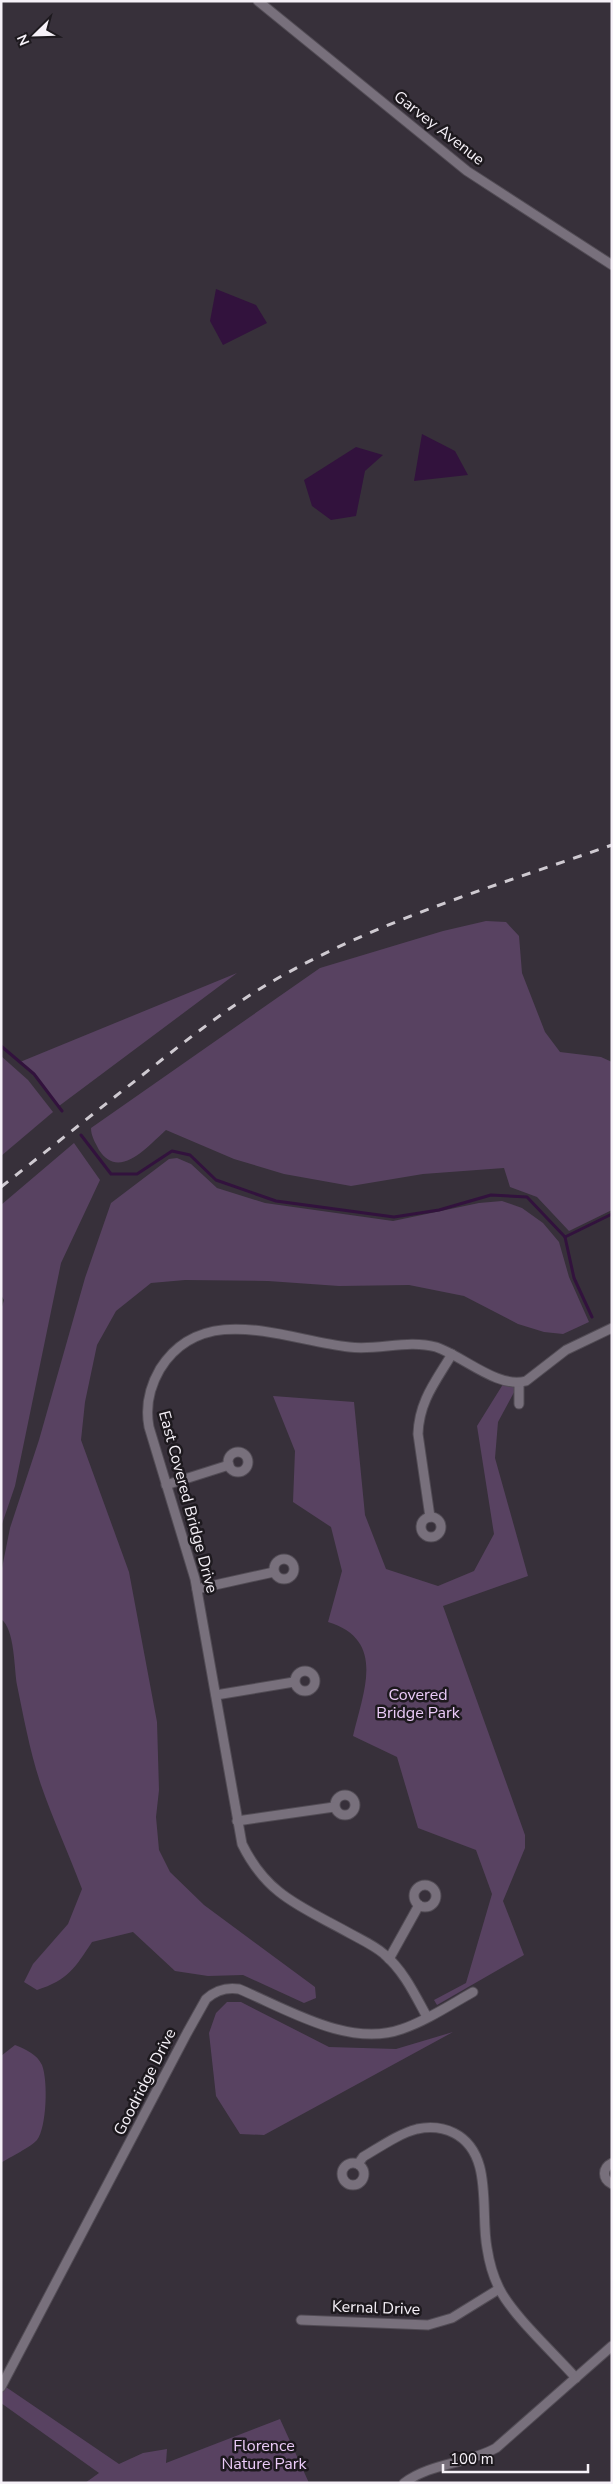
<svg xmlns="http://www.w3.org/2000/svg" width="613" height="2484" viewBox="0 0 613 2484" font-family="'Nunito Sans',sans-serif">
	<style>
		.green { fill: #584261 }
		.water { fill: #32123d }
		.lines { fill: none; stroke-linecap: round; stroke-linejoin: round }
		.stream { stroke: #32123d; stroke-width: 3 }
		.minor-casing { stroke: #524c55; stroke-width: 11 }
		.minor { stroke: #78707c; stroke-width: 9 }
		.rail { stroke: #cfcad1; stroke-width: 3; stroke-dasharray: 9 9; stroke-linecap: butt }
		.labels { text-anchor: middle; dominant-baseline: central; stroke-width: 5; stroke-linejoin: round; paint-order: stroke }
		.street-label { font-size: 16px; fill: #f6f1f8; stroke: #1d191e }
		.park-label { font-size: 16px; fill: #ebcbf8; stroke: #1d191e }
	</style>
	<rect width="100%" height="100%" fill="#37303a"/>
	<g class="green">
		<path d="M486,921L506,922L519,936L522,973L545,1032L560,1052L601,1057L612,1062V1210L569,1231L537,1197L510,1187L504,1168L423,1174L351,1186L284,1174L234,1159L166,1130C148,1146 119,1181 99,1150C95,1142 91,1136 91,1128L320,968L443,931Z"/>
		<polygon points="237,973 59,1106 34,1074 20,1062"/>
		<polygon points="1,1056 28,1080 53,1112 1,1156"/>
		<polygon points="74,1143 100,1180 61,1263 15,1486 1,1527 1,1310 4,1300 1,1295 1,1205"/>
		<path d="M177,1158L191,1164L217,1188L265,1203L393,1221L479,1203L502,1201L522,1208L543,1223L559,1242L569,1277L589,1322L563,1334L544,1332L518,1324L464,1296L409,1285L339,1286L268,1281L185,1280L151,1283L116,1311L97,1345L85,1402L81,1440L129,1572L157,1722L159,1790L156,1817L159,1850L170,1872L204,1905L315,1987L316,1998L304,2003L243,1975L208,1976L175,1971L133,1932L92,1942C75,1968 68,1980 37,1990L24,1982L33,1964L68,1924L82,1889C69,1854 53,1820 41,1785C30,1752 24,1719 17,1685C14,1669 15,1629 1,1619V1573L10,1528L39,1440L85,1278L111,1203L169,1159Z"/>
		<path d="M505,1381L519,1383L498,1422L495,1458L528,1576L443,1606L525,1835V1848L503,1901L524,1955L437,2005L434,2000L466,1983L492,1894L476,1850L418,1828L397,1757L353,1736C363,1692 387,1640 328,1622L342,1571L331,1527L293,1502L295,1451L273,1396L354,1402L365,1515L386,1569L438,1586L474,1571L494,1534L477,1426Z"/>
		<polygon points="227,2002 241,2002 329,2047 396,2049 453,2032 264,2135 240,2134 216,2096 209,2033 216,2013"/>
		<path d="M15,2045C25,2049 37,2054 42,2065C48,2080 47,2127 37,2140C31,2147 10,2157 1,2163V2056Z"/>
		<polygon points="3,2385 119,2464 143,2453 167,2449 166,2463 280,2419 309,2483 85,2483 99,2473 1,2403"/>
	</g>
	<g class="water">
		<polygon points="216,289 256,305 267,323 223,345 210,321"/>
		<polygon points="422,434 455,451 468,475 414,481"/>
		<polygon points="356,447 383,455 365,471 356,516 331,520 312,506 304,480"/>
	</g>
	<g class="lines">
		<g class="stream">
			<polyline points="1,1046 34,1074 62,1111"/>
			<polyline points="81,1135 111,1174 137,1174 172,1151 190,1155 216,1180 276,1201 394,1217 439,1210 491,1195 527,1197 565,1237 612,1214"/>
			<polyline points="565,1237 574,1278 592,1317"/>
		</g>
		<defs>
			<g id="minor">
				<polyline points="258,1 467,171 612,265"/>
				<polyline points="519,1383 519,1404"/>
				<circle cx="238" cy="1462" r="10"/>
				<polyline points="166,1485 229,1465"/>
				<path d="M430,1517L418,1434C419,1401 436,1381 452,1354"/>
				<circle cx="431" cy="1527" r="10"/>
				<circle cx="284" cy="1569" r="10"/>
				<polyline points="197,1589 274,1572"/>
				<circle cx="305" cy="1681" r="10"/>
				<polyline points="216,1695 294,1682"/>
				<circle cx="345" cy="1805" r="10"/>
				<polyline points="237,1821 334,1807"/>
				<circle cx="425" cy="1896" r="11"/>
				<polyline points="389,1959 419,1905"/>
				<path d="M427,2017C415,1995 404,1971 384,1954C375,1946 362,1940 351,1934C303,1907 268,1897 242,1844L195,1579L149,1427C145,1406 149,1388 160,1369C203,1300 285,1340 349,1347C378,1351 407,1339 436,1347C463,1356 498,1389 526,1381L566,1350L612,1328"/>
				<path d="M612,2163C602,2168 602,2179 612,2184"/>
				<circle cx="353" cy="2174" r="11"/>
				<path d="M358,2164L363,2157C380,2147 398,2134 417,2129C431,2126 442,2127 454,2133C494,2153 480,2212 487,2248C489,2261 493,2276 499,2288C512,2315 555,2354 576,2378"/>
				<polyline points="301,2320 428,2325 452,2318 499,2289"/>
				<path d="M1,2387L187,2033L206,1999C216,1990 226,1987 239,1989C287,2009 349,2048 402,2029C426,2021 450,2005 473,1992"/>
				<path d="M404,2483C430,2463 467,2464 496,2448L612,2346"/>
			</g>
		</defs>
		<use href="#minor" class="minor-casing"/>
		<use href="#minor" class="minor"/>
		<path class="rail" d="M1,1187C48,1150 94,1113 140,1077C188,1039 235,1001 289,972C389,917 504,883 612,845"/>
	</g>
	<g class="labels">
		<g class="street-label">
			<text transform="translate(439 128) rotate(38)">Garvey Avenue</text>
			<text transform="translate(188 1502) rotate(75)">East Covered Bridge Drive</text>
			<text transform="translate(145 2082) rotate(-63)">Goodridge Drive</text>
			<text transform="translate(376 2308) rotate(2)">Kernal Drive</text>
		</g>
		<g class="park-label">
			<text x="418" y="1695">Covered<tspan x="418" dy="18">Bridge Park</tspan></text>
			<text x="264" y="2446">Florence<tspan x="264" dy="18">Nature Park</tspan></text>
		</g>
	</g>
	<rect width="613" height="2484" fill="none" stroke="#f6f1f8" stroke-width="5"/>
	<g transform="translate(35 35) rotate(247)" stroke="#1d191e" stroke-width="4" paint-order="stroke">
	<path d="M0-4L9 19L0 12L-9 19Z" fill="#f6f1f8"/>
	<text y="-8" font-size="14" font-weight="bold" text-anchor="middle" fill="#f6f1f8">N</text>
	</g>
	<path d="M443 2464v8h145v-8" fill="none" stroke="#f6f1f8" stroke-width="2.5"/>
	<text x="450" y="2464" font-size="15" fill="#f6f1f8" stroke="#1d191e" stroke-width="4" paint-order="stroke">100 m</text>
</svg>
